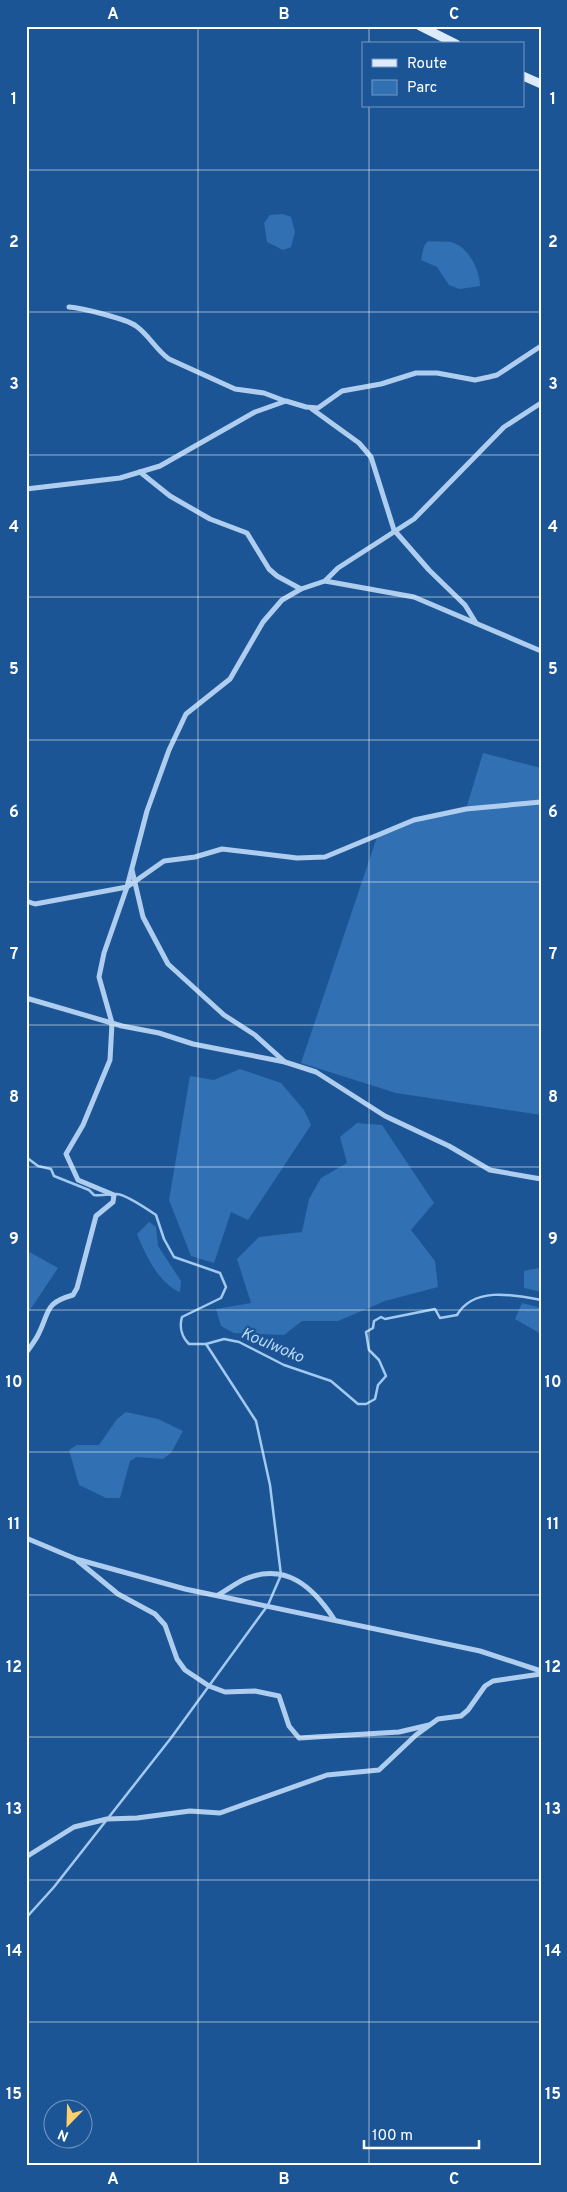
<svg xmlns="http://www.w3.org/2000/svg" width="567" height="2192" viewBox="0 0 567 2192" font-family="Overpass,sans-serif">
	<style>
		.green { fill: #3070b3 }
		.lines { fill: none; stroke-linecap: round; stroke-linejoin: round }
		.stream { stroke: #a2caf1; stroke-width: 2.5 }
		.street { stroke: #afceef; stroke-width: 5 }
		.secondary { stroke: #dcebfb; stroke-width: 9 }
		.grid { fill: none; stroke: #fff; stroke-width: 1; stroke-opacity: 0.55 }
		.labels { text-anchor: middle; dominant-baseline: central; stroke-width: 4.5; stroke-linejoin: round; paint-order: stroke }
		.water-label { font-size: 16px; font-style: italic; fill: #bbd8f6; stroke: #1c5595 }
		.neatline { fill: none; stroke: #fff; stroke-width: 2 }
		.grid-label { font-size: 16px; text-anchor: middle; font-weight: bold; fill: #fff }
	</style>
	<rect width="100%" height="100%" fill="#1c5595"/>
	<g class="green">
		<polygon points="283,214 291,217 295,232 291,247 283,250 267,242 264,223 270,215"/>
		<path d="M428,241C435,242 444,241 451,242C468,246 480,270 480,286L460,289L449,285L437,267L421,260L424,246Z"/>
		<polygon points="483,753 541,768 541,1115 396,1093 301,1063 378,834 414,820 466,809"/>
		<polygon points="240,1069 281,1083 304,1110 311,1125 248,1220 231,1212 214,1263 191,1256 169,1200 190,1076 214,1080"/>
		<polygon points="357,1123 382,1125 434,1203 411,1230 435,1261 438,1287 385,1301 338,1321 302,1321 284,1335 234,1333 221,1326 216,1309 251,1303 237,1259 259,1237 302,1232 309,1199 321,1178 347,1163 340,1137"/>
		<path d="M149,1222L156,1227L158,1246L181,1281L180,1292C159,1284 145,1254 137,1234Z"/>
		<polygon points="26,1250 58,1268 26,1316"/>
		<polygon points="541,1263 541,1292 524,1288 524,1271 539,1268"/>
		<polygon points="522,1303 541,1308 541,1334 515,1319"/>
		<polygon points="126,1412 158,1419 183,1431 171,1453 163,1459 137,1457 130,1461 120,1498 106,1498 79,1485 69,1450 77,1445 99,1445 117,1419"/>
	</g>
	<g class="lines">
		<g class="stream">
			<path d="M26,1157L38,1166L51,1169L54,1176L89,1190L94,1195C102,1196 110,1194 117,1194C127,1195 147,1209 156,1215L164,1239L174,1257L220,1273L226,1287L221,1298L182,1317C179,1327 182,1337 189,1344H206L224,1339L239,1342L284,1365L331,1381L358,1404H366L375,1399L378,1385L386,1376L379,1360L369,1350L366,1332L373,1328L374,1321L381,1317L385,1319L435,1309L440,1318L457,1315C474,1286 514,1295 541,1300"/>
			<polyline points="26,1918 54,1887 171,1738 268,1605 281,1575 270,1485 256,1421 206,1344"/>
		</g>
		<g class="street">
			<path d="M69,307C82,308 127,319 136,326C149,335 156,350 169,359L235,389L264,393L285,401"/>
			<polyline points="312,409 359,443 371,457 394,530 429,570 465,605 476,623"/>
			<polyline points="140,472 170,496 210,519 247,533 269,569 277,576 301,589"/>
			<polyline points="26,489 120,478 160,466 255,412 286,401 306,407 318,408 342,391 381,384 416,373 437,373 475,380 489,377 497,375 541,346"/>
			<polyline points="325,581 414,597 541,651"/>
			<polyline points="132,870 143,917 168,964 224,1015 255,1035 285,1062"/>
			<polyline points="26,901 35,904 127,887 164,861 195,857 222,849 297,858 325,857 414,820 466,809 541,802"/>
			<polyline points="26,998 122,1026 159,1033 193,1044 285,1062 316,1072 385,1116 449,1146 490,1170 541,1179"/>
			<path d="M26,1353C30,1347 36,1340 39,1333C50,1310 45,1303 73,1295L77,1288L96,1216L113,1202L114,1195L78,1180L66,1154L83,1125L110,1060L112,1023L99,977L104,953L127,887L147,811L169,750L186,714L230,679L263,622L282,600L301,589L325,581L338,568L414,519L504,427L541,403"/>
			<polyline points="26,1538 76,1559 185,1589 480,1651 541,1671"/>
			<polyline points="78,1561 118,1594 155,1614 165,1625 177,1659 185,1670 209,1686 225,1692 255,1691 279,1696 289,1726 299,1738 399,1732 429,1725"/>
			<path d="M218,1595C227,1590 236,1583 245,1579C286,1562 313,1587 334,1619"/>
			<polyline points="26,1857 74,1827 107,1819 137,1818 190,1811 220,1813 327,1775 379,1770 416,1735 438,1719 461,1716 468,1710 485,1686 493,1681 541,1674"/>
		</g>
		<g class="secondary">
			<polyline points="420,26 456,44"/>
			<polyline points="523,76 541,84"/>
		</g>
	</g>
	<path class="grid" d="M198,26V2166M369,26V44M369,106V2166M26,170H541M26,312H541M26,455H541M26,597H541M26,740H541M26,882H541M26,1025H541M26,1167H541M26,1310H541M26,1452H541M26,1595H541M26,1737H541M26,1880H541M26,2022H541"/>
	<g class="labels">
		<g class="water-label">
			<text transform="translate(272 1346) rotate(23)">Koulwoko</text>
		</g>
	</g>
	<rect width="567" height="2192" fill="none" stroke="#1c5595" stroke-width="55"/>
	<rect x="362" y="42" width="162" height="65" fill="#1c5595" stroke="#7799bf"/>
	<rect x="372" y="59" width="25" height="8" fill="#dcebfb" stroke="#7799bf"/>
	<text x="407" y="68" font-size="15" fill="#ffffff">Route</text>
	<rect x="372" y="80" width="25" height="15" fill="#3070b3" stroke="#7799bf"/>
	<text x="407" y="92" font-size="15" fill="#ffffff">Parc</text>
	<g transform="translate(68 2124) rotate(203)"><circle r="24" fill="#1c5595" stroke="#7799bf"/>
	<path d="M0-4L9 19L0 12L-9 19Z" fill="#ffcf6d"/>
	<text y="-8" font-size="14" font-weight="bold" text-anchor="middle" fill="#ffffff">N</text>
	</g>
	<path d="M364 2140v8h115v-8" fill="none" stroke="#ffffff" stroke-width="2.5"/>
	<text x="372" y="2140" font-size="15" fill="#ffffff" stroke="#1c5595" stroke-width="4" paint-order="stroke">100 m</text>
	<rect x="28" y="28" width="512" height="2136" class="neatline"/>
	<g class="grid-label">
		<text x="113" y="19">A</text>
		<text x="284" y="19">B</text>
		<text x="454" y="19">C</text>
		<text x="14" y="104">1</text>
		<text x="553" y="104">1</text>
		<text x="14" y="247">2</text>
		<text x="553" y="247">2</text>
		<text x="14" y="389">3</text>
		<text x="553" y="389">3</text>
		<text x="14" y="532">4</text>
		<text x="553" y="532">4</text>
		<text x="14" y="674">5</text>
		<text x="553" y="674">5</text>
		<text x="14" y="817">6</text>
		<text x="553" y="817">6</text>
		<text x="14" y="959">7</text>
		<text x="553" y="959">7</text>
		<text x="14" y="1102">8</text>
		<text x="553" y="1102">8</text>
		<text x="14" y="1244">9</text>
		<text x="553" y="1244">9</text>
		<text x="14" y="1387">10</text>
		<text x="553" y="1387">10</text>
		<text x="14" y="1529">11</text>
		<text x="553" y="1529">11</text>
		<text x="14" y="1672">12</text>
		<text x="553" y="1672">12</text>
		<text x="14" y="1814">13</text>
		<text x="553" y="1814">13</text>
		<text x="14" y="1956">14</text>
		<text x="553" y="1956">14</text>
		<text x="14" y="2099">15</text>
		<text x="553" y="2099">15</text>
		<text x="113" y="2184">A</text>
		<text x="284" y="2184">B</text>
		<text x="454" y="2184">C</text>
	</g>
</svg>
